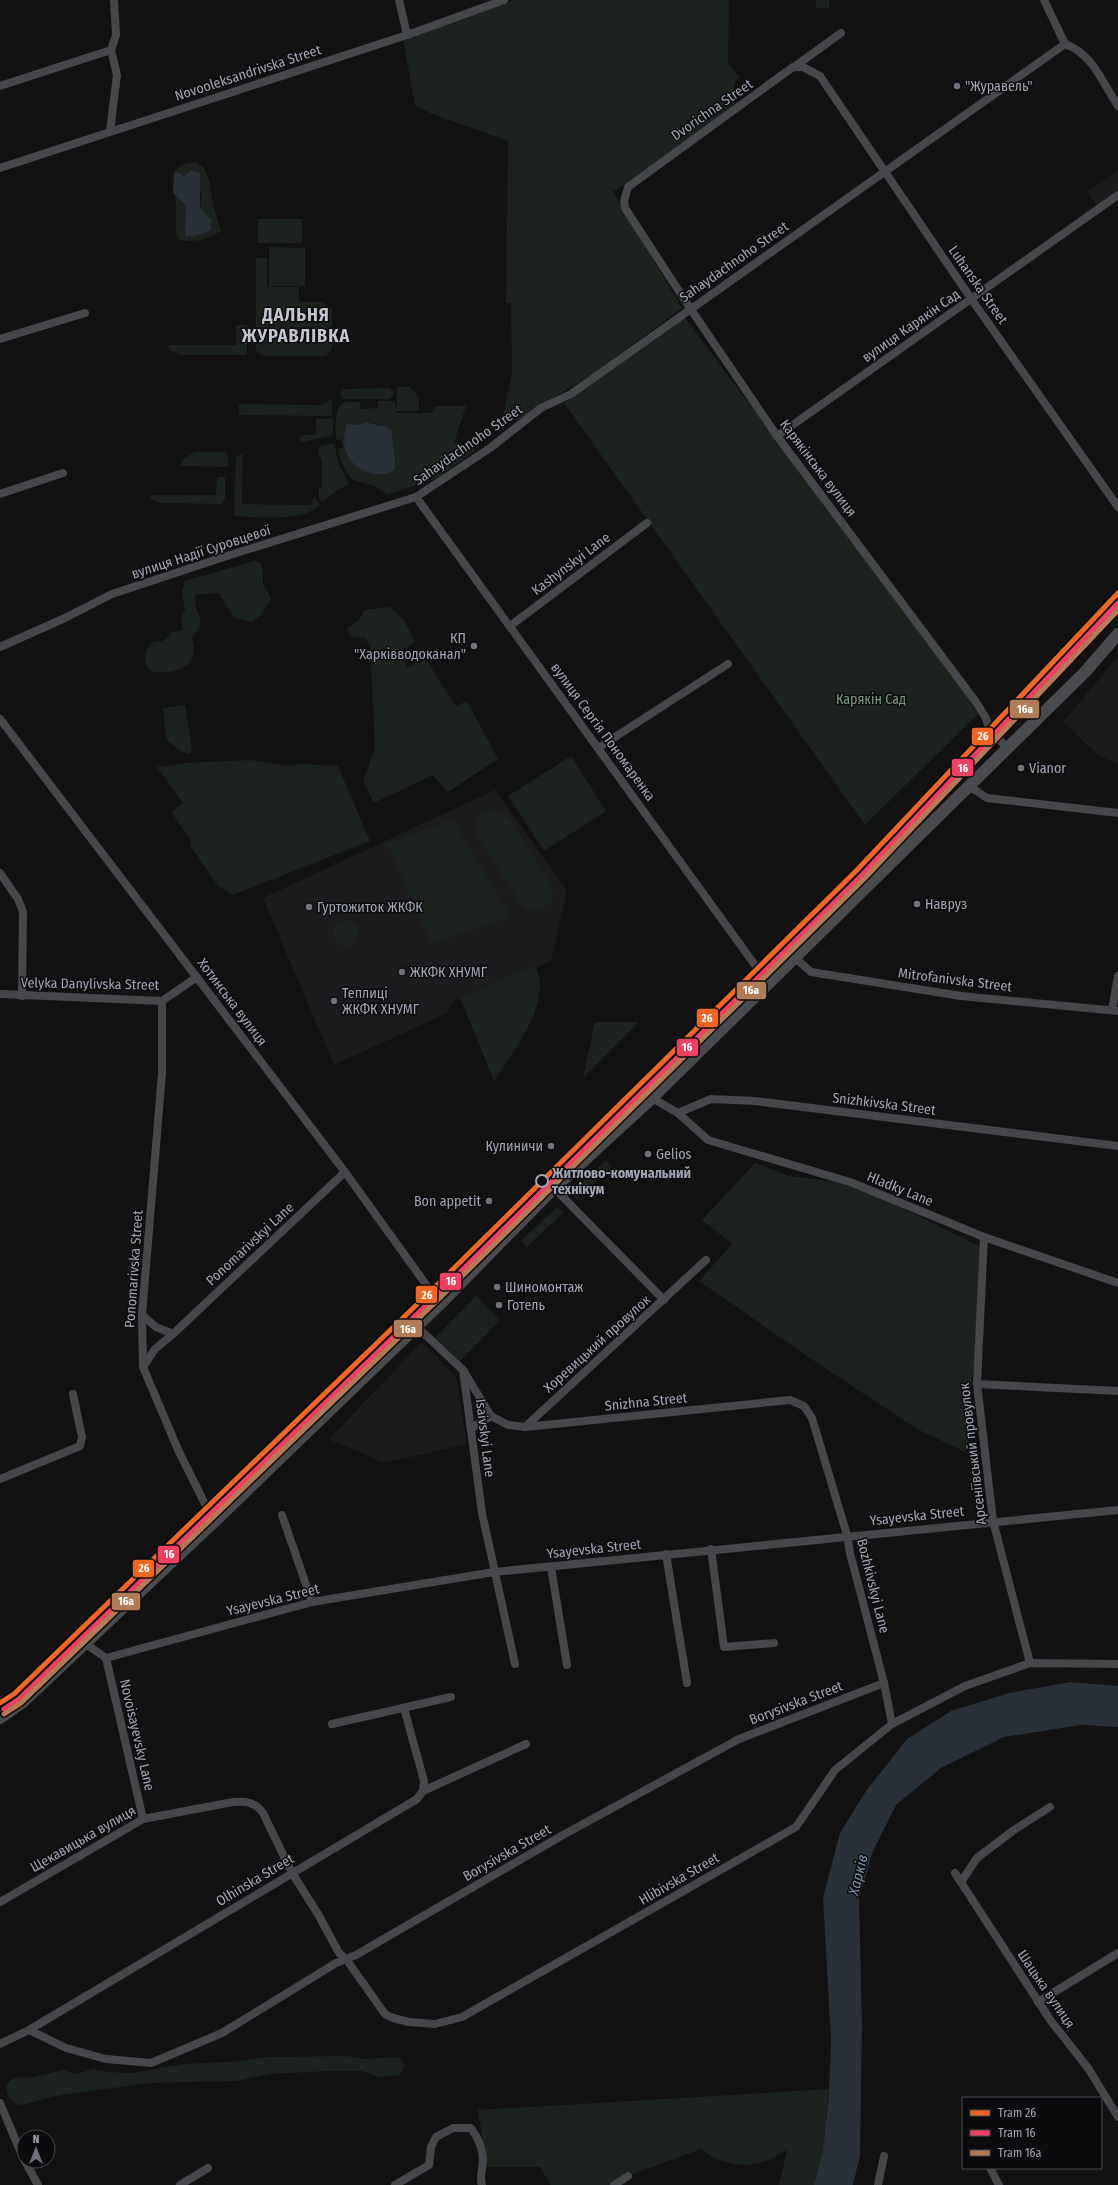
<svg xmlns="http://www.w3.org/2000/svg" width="1118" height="2185" viewBox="0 0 1118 2185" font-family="'Fira Sans Condensed',sans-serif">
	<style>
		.built { fill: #1c1c1e }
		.green { fill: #1c221d; fill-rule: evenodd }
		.water { fill: #293037 }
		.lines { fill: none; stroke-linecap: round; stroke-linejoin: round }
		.street { stroke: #46474b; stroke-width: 8 }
		.primary { stroke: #494a4d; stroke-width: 12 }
		.tram-1-casing { stroke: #0c0c0e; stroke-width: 8 }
		.tram-2-casing { stroke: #0c0c0e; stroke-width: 8 }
		.tram-3-casing { stroke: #0c0c0e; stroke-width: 8 }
		.tram-1 { stroke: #f26522; stroke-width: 5 }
		.tram-2 { stroke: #f24062; stroke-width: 5 }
		.tram-3 { stroke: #b07c57; stroke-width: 5 }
		.poi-dot { fill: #70737b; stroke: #0c0c0e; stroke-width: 1.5 }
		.stop-dot { fill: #0c0c0e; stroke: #a3a7b3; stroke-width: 2 }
		.labels { text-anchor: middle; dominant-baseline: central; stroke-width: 3; stroke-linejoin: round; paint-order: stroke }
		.street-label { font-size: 14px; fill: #a3a7b3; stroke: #0c0c0e }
		.poi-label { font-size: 14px; fill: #a3a7b3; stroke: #0c0c0e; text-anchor: start }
		.park-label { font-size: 14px; fill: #7b9d7f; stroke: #0c0c0e }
		.stop-label { font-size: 14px; font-weight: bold; fill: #a3a7b3; stroke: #0c0c0e; text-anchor: start }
		.water-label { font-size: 15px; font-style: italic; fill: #7b93ad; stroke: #0c0c0e }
		.district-label { font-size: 18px; font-weight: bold; letter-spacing: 1px; fill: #c4c6cf; stroke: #0c0c0e }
		.line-badge { stroke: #0c0c0e; stroke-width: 1.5 }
		.badge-label { font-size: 11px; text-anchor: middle; font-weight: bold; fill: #fff }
	</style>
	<rect width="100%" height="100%" fill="#121212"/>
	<g class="built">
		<polygon points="1118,171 1118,191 1097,205 1087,192"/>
		<polygon points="1118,657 1118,764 1098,755 1063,722"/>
		<polygon points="495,790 567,890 551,961 454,1001 447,1013 334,1065 263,898"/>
		<polygon points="422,1342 456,1377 467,1444 384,1463 329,1439"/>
	</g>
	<g class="green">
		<polygon points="513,0 729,0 728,63 739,77 734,84 733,108 715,123 613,192 682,308 596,372 531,411 521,422 503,416 512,372 511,303 506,303 508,141 430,113 415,105 403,40"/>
		<rect x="816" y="0" width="13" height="8"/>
		<path d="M196,162L204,168L209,180L213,205L221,231C208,239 193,244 178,239C172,224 180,208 173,193L186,206V236L192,237L212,230L210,223L212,222L200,208L202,194L198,187L200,178L187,173L184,176L179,173H174C179,164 186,163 196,162Z"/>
		<rect x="258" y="219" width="44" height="24"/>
		<polygon points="269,247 305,248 305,286 269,286"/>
		<polygon points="256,258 267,258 267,287 299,287 299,302 322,302 332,309 332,349 326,356 263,356 256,350"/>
		<polygon points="685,318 980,712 865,825 564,403"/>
		<polygon points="236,325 247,325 247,355 183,355 172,352 166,345 236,345"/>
		<polygon points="397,387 410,387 419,397 419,411 396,411"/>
		<polygon points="389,388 395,393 389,399 344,399 340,394 344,389"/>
		<polygon points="332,399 332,416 239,415 239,404 321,405"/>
		<path d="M378,401H395L396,413H430L436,406H466L454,443L476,450L439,477L388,495L375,486L352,480L342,464L337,449L343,448L341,439L336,440C336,431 333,407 344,403C348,401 355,402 360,402L361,409L378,408ZM366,422L381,425L392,431V448L396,461L347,425H360Z"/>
		<polygon points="316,419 333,419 333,435 300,443 300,436 316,434"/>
		<polygon points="334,443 339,465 349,484 333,493 322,502 319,499 319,488 322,488 322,461 318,452 320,446"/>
		<polygon points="195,452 225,452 228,456 228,467 181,466 182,460"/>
		<path d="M243,452L242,504L312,505L313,498H315L320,504C305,523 256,517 234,516L236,457Z"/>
		<polygon points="217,477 225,477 225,499 221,504 158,503 150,498 151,495 216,495"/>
		<path d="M254,561L260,562C264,569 263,574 263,582C263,585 270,594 271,600L261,615L251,622L234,618L219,593L196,595C192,608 202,614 200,624C199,629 194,634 192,639C198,659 189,669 168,672C164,672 157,673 153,672C143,668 143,651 150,645C154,640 159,643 164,640C168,639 169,634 173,632C175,631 179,631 182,630L181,616L185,610L182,593L185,581Z"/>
		<polygon points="390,607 404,620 415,642 399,652 407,668 425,658 456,706 467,701 498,759 448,792 433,775 374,803 363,781 375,748 370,645 365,638 350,637 347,629 360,619 364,610"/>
		<polygon points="185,705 192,750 189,754 180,751 166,739 163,708"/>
		<polygon points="571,756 606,811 544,851 508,796"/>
		<polygon points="250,760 286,766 302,764 338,766 370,841 233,895 218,886 191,847 190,839 171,812 183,803 157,767 184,763"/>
		<path d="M495,810L504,813L509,819L550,882L553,891L552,900C545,912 532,914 522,906L477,837C472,823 481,812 495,810Z"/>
		<polygon points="452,819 511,917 431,944 387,844"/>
		<circle cx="346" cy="933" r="13"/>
		<path d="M535,965C554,1001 513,1052 494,1081L460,998Z"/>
		<polygon points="595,1022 639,1022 583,1078"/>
		<polygon points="606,1160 612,1166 577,1199 571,1193"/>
		<polygon points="755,1163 789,1176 838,1182 890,1202 979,1246 977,1343 968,1411 972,1430 965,1452 917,1429 810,1358 699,1281 732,1244 702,1220"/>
		<polygon points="557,1207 563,1213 527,1247 521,1241"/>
		<polygon points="476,1296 500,1320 460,1361 435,1338"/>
		<polygon points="346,2056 364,2059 399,2057 405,2065 400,2075 380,2077 362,2071 329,2071 271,2074 236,2081 151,2083 60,2095 18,2106 8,2097 6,2085 13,2078 34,2077 63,2070 75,2074 94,2069 110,2072 131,2073 184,2064 242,2061 266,2057"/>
		<path d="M829,2089L823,2150L814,2185H779L787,2150C779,2154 769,2161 759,2163C738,2168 717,2162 701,2149L633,2174L612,2185H551L540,2167H487L478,2110Z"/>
	</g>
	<g class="water">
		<path d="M192,170L200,173C200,186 200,196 200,208L213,222L210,223L212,230L192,237L185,236L186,206L173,193L174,173H179L184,176Z"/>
		<path d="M365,422L387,427L392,431C391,441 397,462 395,468C390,483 330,473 347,424L360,425Z"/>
		<polygon points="1070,1682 1118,1686 1118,1727 1081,1725 1004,1737 941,1768 896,1805 873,1851 859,1898 862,2025 860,2155 853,2185 814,2185 823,2150 829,2094 831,2040 823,1897 840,1833 866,1791 907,1739 951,1711 1009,1693"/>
	</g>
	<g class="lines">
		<g class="street">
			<polyline points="399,0 407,35"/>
			<path d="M1044,0L1065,44C1093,54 1102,82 1118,106"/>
			<polyline points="794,67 841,33"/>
			<polyline points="0,86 111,50"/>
			<polyline points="110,131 117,75 111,50 116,35 114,0"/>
			<polyline points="0,168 407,35 504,0"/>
			<polyline points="0,339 85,313"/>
			<polyline points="777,436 1118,195"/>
			<polyline points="0,494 63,473"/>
			<polyline points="416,497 768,983"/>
			<polyline points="510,626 647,523"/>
			<polyline points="0,647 65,618 112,594 233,554 416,497 490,448 541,408 571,394 1065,44"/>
			<polyline points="0,719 345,1172 440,1304"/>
			<polyline points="598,748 728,664"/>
			<polyline points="1007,748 989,728 986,718 976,702 777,436 690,308 625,208 624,201 628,187 793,67 803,67 820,76 972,300 1118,507"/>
			<polyline points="969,786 987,798 1118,813"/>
			<polyline points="0,873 18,899 23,912 22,996"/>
			<polyline points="794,957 811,972 961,996 1118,1011"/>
			<polyline points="0,994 162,1001 197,977"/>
			<polyline points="162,1001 162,1073 142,1315 143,1367 179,1452 214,1522"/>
			<polyline points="1112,1010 1118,976"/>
			<polyline points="652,1098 678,1113 711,1099 755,1101 1118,1146"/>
			<polyline points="678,1113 708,1140 850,1182 984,1237 1118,1283"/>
			<polyline points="554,1188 664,1300"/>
			<polyline points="984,1237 977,1384 993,1521 1030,1663"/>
			<polyline points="142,1315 156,1327 173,1334"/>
			<polyline points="416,1326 463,1370 482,1513 515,1664"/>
			<polyline points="143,1367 155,1349 173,1334 345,1172"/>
			<polyline points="977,1384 1118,1391"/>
			<polyline points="525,1427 706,1260"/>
			<polyline points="472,1428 491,1416"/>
			<polyline points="0,1479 80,1446 82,1437 73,1394"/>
			<polyline points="282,1515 312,1602"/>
			<polyline points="711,1549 724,1647 774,1643"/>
			<polyline points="666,1554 687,1683"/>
			<polyline points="551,1567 567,1665"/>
			<polyline points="86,1644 106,1658 312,1602 494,1572 1118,1510"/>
			<polyline points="106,1658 143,1819"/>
			<polyline points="404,1708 424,1781 423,1791"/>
			<polyline points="332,1724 451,1697"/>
			<polyline points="892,1724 965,1686 1030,1663 1118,1664"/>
			<polyline points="955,1873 1051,2021 1088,2068 1118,2117"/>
			<polyline points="961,1882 977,1858 1014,1830 1050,1807"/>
			<path d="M0,1902L143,1819L233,1802C246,1801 255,1802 263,1813L292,1873L318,1914L339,1953L346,1959L385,2014L393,2018L409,2022L435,2024L462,2017L796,1827L835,1770L892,1724L884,1683L850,1553L847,1535L812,1418L804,1406L790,1400L525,1427L508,1425L491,1416L463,1370"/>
			<polyline points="1038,2002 1118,1953"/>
			<polyline points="29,2030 66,2048 106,2059 151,2063 222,2033 336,1963 356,1955 563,1835 739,1739 884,1683"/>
			<polyline points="0,2044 29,2030 417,1799 423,1791 526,1744"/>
			<polyline points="0,2103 24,2160"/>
			<polyline points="25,2161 38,2185"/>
			<polyline points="990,2168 999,2185"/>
			<polyline points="180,2185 208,2168"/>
			<path d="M395,2185L429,2165L431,2147L436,2137L453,2128H471C478,2138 483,2148 483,2160C483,2169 479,2176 482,2185"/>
			<polyline points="614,2185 628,2176"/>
			<polyline points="878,2185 884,2156"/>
		</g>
		<polyline class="primary" points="0,1718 24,1701 214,1522 440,1304 554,1188 652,1098 1085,672 1118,634"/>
		<defs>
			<polyline id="tram-1" points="0,1703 14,1694 438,1284 857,870 1118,593"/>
			<polyline id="tram-2" points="4,1709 19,1699 443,1289 862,875 1118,603"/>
			<polyline id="tram-3" points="4,1714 21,1703 446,1292 865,878 1118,610"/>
		</defs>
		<use href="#tram-1" class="tram-1-casing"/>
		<use href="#tram-2" class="tram-2-casing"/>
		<use href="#tram-3" class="tram-3-casing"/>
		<use href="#tram-1" class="tram-1"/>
		<use href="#tram-2" class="tram-2"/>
		<use href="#tram-3" class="tram-3"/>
	</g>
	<g class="poi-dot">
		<circle cx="957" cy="86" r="4"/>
		<circle cx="474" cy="646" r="4"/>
		<circle cx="1021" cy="768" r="4"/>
		<circle cx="917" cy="904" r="4"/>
		<circle cx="309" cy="907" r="4"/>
		<circle cx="402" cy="972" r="4"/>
		<circle cx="334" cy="1001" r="4"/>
		<circle cx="551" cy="1146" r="4"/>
		<circle cx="648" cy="1154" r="4"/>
		<circle cx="489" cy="1201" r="4"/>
		<circle cx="497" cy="1287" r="4"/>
		<circle cx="499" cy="1305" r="4"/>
	</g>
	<circle class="stop-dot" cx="542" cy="1181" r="6"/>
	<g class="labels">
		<g class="street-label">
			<text transform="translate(248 73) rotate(-18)">Novooleksandrivska Street</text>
			<text transform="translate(712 110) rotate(-35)">Dvorichna Street</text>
			<text transform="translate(734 262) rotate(-35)">Sahaydachnoho Street</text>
			<text transform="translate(978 285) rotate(55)">Luhanska Street</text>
			<text transform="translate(911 326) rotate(-35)">вулиця Карякін Сад</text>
			<text transform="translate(468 445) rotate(-35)">Sahaydachnoho Street</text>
			<text transform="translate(818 468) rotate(53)">Карякінська вулиця</text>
			<text transform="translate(201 552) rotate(-18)">вулиця Надії Суровцевої</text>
			<text transform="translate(571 564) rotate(-37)">Kashynskyi Lane</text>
			<text transform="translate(603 732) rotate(54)">вулиця Сергія Пономаренка</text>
			<text transform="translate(955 980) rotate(7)">Mitrofanivska Street</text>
			<text transform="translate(90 984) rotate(1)">Velyka Danylivska Street</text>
			<text transform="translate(232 1002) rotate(53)">Хотинська вулиця</text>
			<text transform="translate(884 1104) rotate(7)">Snizhkivska Street</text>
			<text transform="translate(900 1189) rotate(22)">Hladky Lane</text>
			<text transform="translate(250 1244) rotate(-43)">Ponomarivskyi Lane</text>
			<text transform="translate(134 1269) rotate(-86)">Ponomarivska Street</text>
			<text transform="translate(597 1344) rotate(-42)">Хоревицький провулок</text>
			<text transform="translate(646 1402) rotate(-6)">Snizhna Street</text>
			<text transform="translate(485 1438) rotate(83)">Isaivskyi Lane</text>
			<text transform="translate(973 1454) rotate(-97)">Арсеніївський провулок</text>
			<text transform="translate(917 1516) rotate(-6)">Ysayevska Street</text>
			<text transform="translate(594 1549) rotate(-6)">Ysayevska Street</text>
			<text transform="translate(873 1586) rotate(76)">Bozhkivskyi Lane</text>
			<text transform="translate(273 1600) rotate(-14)">Ysayevska Street</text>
			<text transform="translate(796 1703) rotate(-21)">Borysivska Street</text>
			<text transform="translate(137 1735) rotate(77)">Novoisayevsky Lane</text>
			<text transform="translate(83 1839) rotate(-30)">Щекавицька вулиця</text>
			<text transform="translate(507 1853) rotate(-30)">Borysivska Street</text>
			<text transform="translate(679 1879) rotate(-30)">Hlibivska Street</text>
			<text transform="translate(255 1880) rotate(-31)">Olhinska Street</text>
			<text transform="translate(1046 1989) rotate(56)">Шацька вулиця</text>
		</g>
		<g class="poi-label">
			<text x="965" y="86">"Журавель"</text>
			<text x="466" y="638" text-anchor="end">КП<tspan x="466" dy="16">"Харківводоканал"</tspan></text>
			<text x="1029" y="768">Vianor</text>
			<text x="925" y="904">Навруз</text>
			<text x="317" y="907">Гуртожиток ЖКФК</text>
			<text x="410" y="972">ЖКФК ХНУМГ</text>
			<text x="342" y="993">Теплиці<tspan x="342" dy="16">ЖКФК ХНУМГ</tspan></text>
			<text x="543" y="1146" text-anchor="end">Кулиничи</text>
			<text x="656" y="1154">Gelios</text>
			<text x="481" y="1201" text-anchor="end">Bon appetit</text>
			<text x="505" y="1287">Шиномонтаж</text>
			<text x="507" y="1305">Готель</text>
		</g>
		<g class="park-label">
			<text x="871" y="699">Карякін Сад</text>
		</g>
		<g class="stop-label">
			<text x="552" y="1173">Житлово-комунальний<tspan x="552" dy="16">технікум</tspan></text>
		</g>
		<g class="water-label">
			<text transform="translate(858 1875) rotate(-76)">Харків</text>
		</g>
		<g class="district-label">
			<text x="296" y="315">ДАЛЬНЯ<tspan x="296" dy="21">ЖУРАВЛІВКА</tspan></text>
		</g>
	</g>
	<g class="line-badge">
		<rect x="1009" y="699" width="31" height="20" rx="4" fill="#b07c57"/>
		<rect x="971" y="727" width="23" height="19" rx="4" fill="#f26522"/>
		<rect x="951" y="758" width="23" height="19" rx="4" fill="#f24062"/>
		<rect x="736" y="981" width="31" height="19" rx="4" fill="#b07c57"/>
		<rect x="696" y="1008" width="23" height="20" rx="4" fill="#f26522"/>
		<rect x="676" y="1038" width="23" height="19" rx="4" fill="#f24062"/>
		<rect x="439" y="1272" width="23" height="19" rx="4" fill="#f24062"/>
		<rect x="415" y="1285" width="23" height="19" rx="4" fill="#f26522"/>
		<rect x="393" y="1319" width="30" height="19" rx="4" fill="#b07c57"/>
		<rect x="157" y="1545" width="23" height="19" rx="4" fill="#f24062"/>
		<rect x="132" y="1559" width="23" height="19" rx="4" fill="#f26522"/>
		<rect x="111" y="1592" width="30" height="19" rx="4" fill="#b07c57"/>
	</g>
	<g class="badge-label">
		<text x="1025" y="713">16a</text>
		<text x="983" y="740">26</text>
		<text x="963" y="772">16</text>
		<text x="751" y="994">16a</text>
		<text x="707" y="1022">26</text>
		<text x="687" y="1051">16</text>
		<text x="451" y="1285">16</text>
		<text x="427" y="1299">26</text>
		<text x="408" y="1333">16a</text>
		<text x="169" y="1558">16</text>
		<text x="144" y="1572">26</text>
		<text x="126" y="1605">16a</text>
	</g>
	<rect x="962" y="2097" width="140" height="72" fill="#0c0c0e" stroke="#484a50"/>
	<rect x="970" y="2110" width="20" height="6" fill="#f26522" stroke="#484a50"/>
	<text x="998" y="2117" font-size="12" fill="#a3a7b3">Tram 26</text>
	<rect x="970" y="2130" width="20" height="6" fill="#f24062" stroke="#484a50"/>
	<text x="998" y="2137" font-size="12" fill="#a3a7b3">Tram 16</text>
	<rect x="970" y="2150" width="20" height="6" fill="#b07c57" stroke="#484a50"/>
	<text x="998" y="2157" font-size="12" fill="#a3a7b3">Tram 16a</text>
	<g transform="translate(36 2149)"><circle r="19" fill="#0c0c0e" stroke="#484a50"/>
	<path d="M0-3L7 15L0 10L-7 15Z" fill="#70737b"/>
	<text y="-6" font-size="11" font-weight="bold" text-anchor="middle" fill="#a3a7b3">N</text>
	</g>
</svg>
